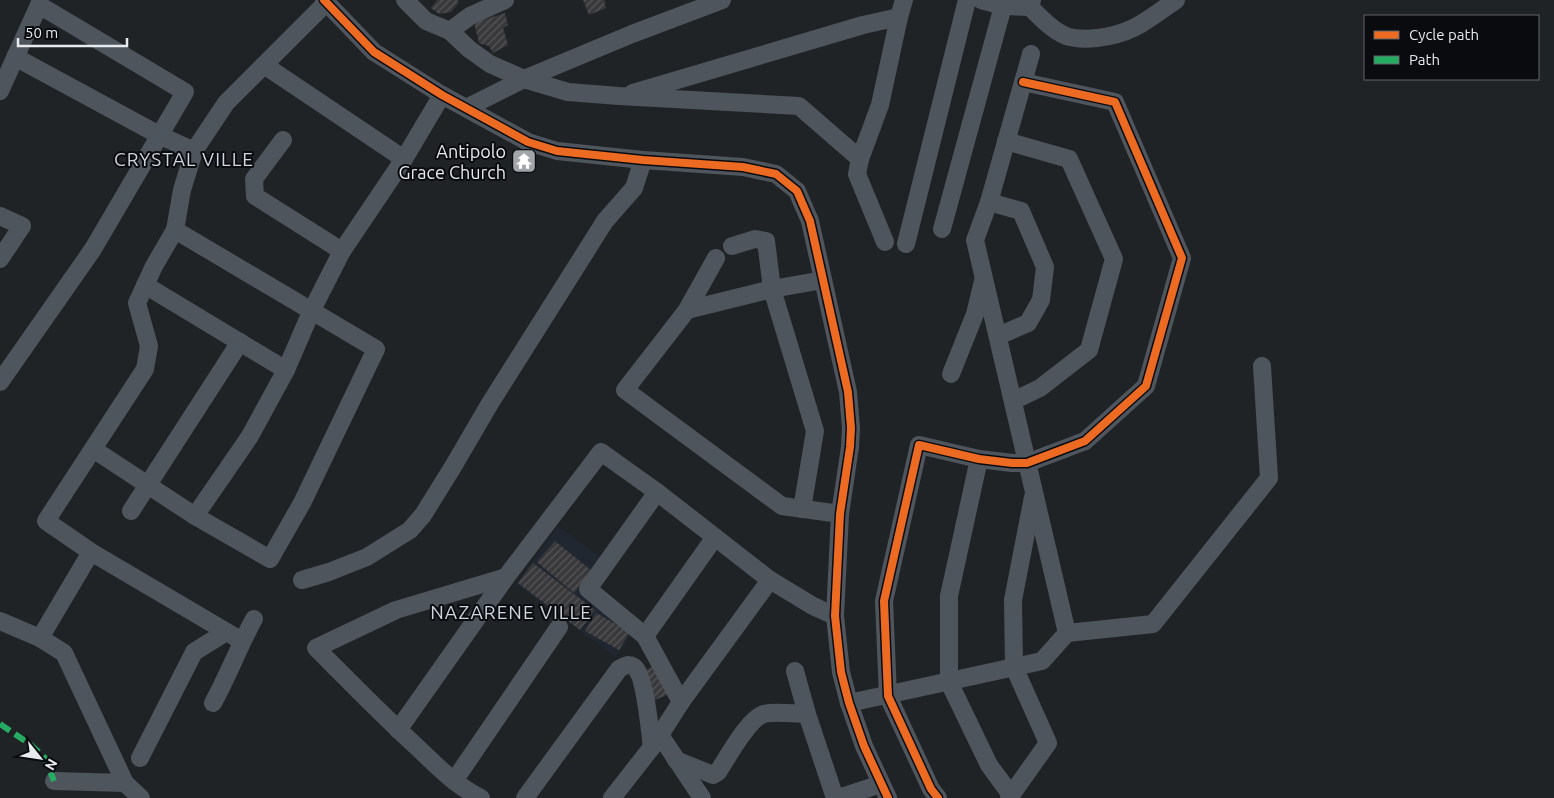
<svg xmlns="http://www.w3.org/2000/svg" width="1554" height="798" viewBox="0 0 1554 798" font-family="Ubuntu,sans-serif">
	<style>
		.built { fill: #202731 }
		.building { fill: url(#building-hatch) }
		.lines { fill: none; stroke-linecap: round; stroke-linejoin: round }
		.minor { stroke: #4f555d; stroke-width: 18 }
		.quiet { stroke: #26ab63; stroke-width: 6; stroke-dasharray: 12 6; stroke-linecap: butt }
		.cycleway-casing { stroke: #090b0e; stroke-width: 11 }
		.cycleway { stroke: #ed6a23; stroke-width: 8 }
		.labels { text-anchor: middle; dominant-baseline: central; stroke-width: 4; stroke-linejoin: round; paint-order: stroke }
		.poi-label { font-size: 18px; fill: #e7eaee; stroke: #090b0e; text-anchor: end }
		.neighbourhood-label { font-size: 19px; letter-spacing: 1px; fill: #d0d6df; stroke: #090b0e }
	</style>
	<defs>
		<pattern id="building-hatch" width="6" height="6" patternUnits="userSpaceOnUse" patternTransform="scale(1.25)"><rect width="6" height="6" fill="#39383a"/><path d="M-1 1l2-2M0 6l6-6M5 7l2-2" fill="none" stroke="#565557"/></pattern>
	</defs>
	<rect width="100%" height="100%" fill="#202326"/>
	<polygon class="built" points="558,526 604,560 581,590 635,630 616,657 516,584"/>
	<g class="building">
		<polygon points="437,0 457,0 459,2 451,12 439,14 431,8"/>
		<polygon points="583,0 604,0 606,8 589,15"/>
		<polygon points="505,13 508,25 503,28 508,45 493,53 489,46 479,43 474,23"/>
		<polygon points="555,541 592,571 574,593 537,562"/>
		<polygon points="533,563 595,610 580,630 518,583"/>
		<polygon points="596,613 630,632 619,650 585,631"/>
		<polygon points="657,665 669,694 653,701 641,672"/>
	</g>
	<g class="lines">
		<g class="minor">
			<polyline points="324,0 374,52 442,95 528,142 557,151 643,160 743,167 776,174 797,191 810,221 848,392 851,428 850,447 840,514 835,616 841,672 849,703 864,746 888,798"/>
			<polyline points="405,0 426,21 450,31 469,49 490,64 524,79 568,92 619,96 799,106 860,159"/>
			<polyline points="981,0 1003,6 1030,7"/>
			<path d="M1032,0L1030,7C1041,18 1052,30 1066,36C1075,39 1087,39 1097,38C1133,34 1147,20 1176,0"/>
			<polyline points="450,31 470,16 505,0"/>
			<polyline points="15,57 159,135 194,151"/>
			<polyline points="264,65 404,159"/>
			<polyline points="0,91 39,5 185,92 93,249 0,382"/>
			<polyline points="633,93 863,25 899,17 904,0"/>
			<polyline points="466,108 524,79 632,34 722,0"/>
			<polyline points="283,140 254,179 255,196 342,251"/>
			<polyline points="1006,141 1069,159 1114,259 1089,350 1040,388 1013,401"/>
			<polyline points="989,202 1021,211 1045,267 1041,300 1028,323 998,336"/>
			<polyline points="0,216 22,226 0,259"/>
			<polyline points="942,229 1003,6"/>
			<polyline points="885,242 857,174 860,159 880,105 899,17"/>
			<polyline points="906,244 967,0"/>
			<polyline points="732,246 755,239 766,241 772,289 815,431 802,509"/>
			<polyline points="823,280 772,289 687,310 625,390 782,506 840,514"/>
			<polyline points="145,285 286,370"/>
			<polyline points="687,310 716,258"/>
			<polyline points="951,374 975,314 983,281"/>
			<polyline points="93,449 195,516 270,559 302,503 376,349 175,230"/>
			<polyline points="979,459 949,596 949,682 989,765 1011,795"/>
			<polyline points="657,492 588,589 645,636 681,702"/>
			<polyline points="131,511 240,342"/>
			<polyline points="195,516 250,436 286,370 311,312 342,251 404,159 442,95"/>
			<polyline points="302,580 329,572 367,557 410,530 423,515 454,465 489,405 605,221 634,188 643,160"/>
			<polyline points="0,621 40,638 64,653 125,783"/>
			<polyline points="1067,633 1153,624 1269,478 1262,366"/>
			<polyline points="645,636 715,537"/>
			<polyline points="40,638 91,552"/>
			<polyline points="242,641 91,552 46,521 145,369 149,346 137,303 154,266 175,230 182,190 194,151 226,103 326,3"/>
			<polyline points="795,671 807,714 835,798"/>
			<path d="M213,703C228,676 239,646 254,619"/>
			<polyline points="849,703 1042,661 1067,633 975,240 989,202 1031,54"/>
			<polyline points="398,730 506,577 601,452 657,492 770,580 813,606 835,616"/>
			<polyline points="140,758 194,652 226,632"/>
			<path d="M676,760L713,775L718,772C727,758 749,718 764,714C777,711 793,714 807,714"/>
			<polyline points="54,781 125,783 141,798"/>
			<polyline points="454,781 559,627"/>
			<path d="M481,798C456,786 438,767 418,748C383,716 350,682 316,648L396,610L506,577"/>
			<path d="M525,798L619,669C624,666 628,663 634,667C645,674 650,732 652,747"/>
			<polyline points="612,798 659,738"/>
			<polyline points="702,798 660,735 681,702 770,580"/>
			<polyline points="838,798 881,784"/>
			<polyline points="938,798 931,789 888,696 884,601 919,445 979,459 1012,463 1027,463 1085,441 1146,386 1182,258 1115,102 1023,82"/>
			<polyline points="1009,798 1048,743 1014,667 1013,600 1033,497"/>
		</g>
		<polyline class="quiet" points="0,724 31,745 45,758 54,781"/>
		<defs>
			<g id="cycleway">
				<polyline points="324,0 374,52 442,95 528,142 557,151 643,160 743,167 776,174 797,191 810,221 848,392 851,428 850,447 840,514 835,616 841,672 849,703 864,746 888,798"/>
				<polyline points="938,798 931,789 888,696 884,601 919,445 979,459 1012,463 1027,463 1085,441 1146,386 1182,258 1115,102 1023,82"/>
			</g>
		</defs>
		<use href="#cycleway" class="cycleway-casing"/>
		<use href="#cycleway" class="cycleway"/>
	</g>
	<defs>
		<symbol id="temple-square" viewBox="-11 -11 22 22"><rect x="-9" y="-9" width="18" height="18" rx="4" fill="#a1a4a8" stroke="#090b0e"/><path d="M0-6L5-2H3V0L6.5 2.5H4V6H1.5V3h-3V6H-4V2.5H-6.5L-3 0V-2H-5Z" fill="#fff"/></symbol>
	</defs>
	<g fill-rule="evenodd">
		<use href="#temple-square" x="510" y="147" width="28" height="28"/>
	</g>
	<g class="labels">
		<g class="poi-label">
			<text x="506" y="151">Antipolo<tspan x="506" dy="21">Grace Church</tspan></text>
		</g>
		<g class="neighbourhood-label">
			<text x="184" y="159">CRYSTAL VILLE</text>
			<text x="511" y="612">NAZARENE VILLE</text>
		</g>
	</g>
	<rect x="1364" y="15" width="175" height="65" fill="#090b0e" stroke="#626468"/>
	<rect x="1374" y="31" width="25" height="8" fill="#ed6a23" stroke="#626468"/>
	<text x="1409" y="40" font-size="15" fill="#e7eaee">Cycle path</text>
	<rect x="1374" y="56" width="25" height="8" fill="#26ab63" stroke="#626468"/>
	<text x="1409" y="65" font-size="15" fill="#e7eaee">Path</text>
	<g transform="translate(40 758) rotate(120)" stroke="#090b0e" stroke-width="4" paint-order="stroke">
	<path d="M0-4L9 19L0 12L-9 19Z" fill="#e7eaee"/>
	<text y="-8" font-size="14" font-weight="bold" text-anchor="middle" fill="#e7eaee">N</text>
	</g>
	<path d="M18 38v8h109v-8" fill="none" stroke="#e7eaee" stroke-width="2.5"/>
	<text x="25" y="38" font-size="15" fill="#e7eaee" stroke="#090b0e" stroke-width="4" paint-order="stroke">50 m</text>
</svg>
